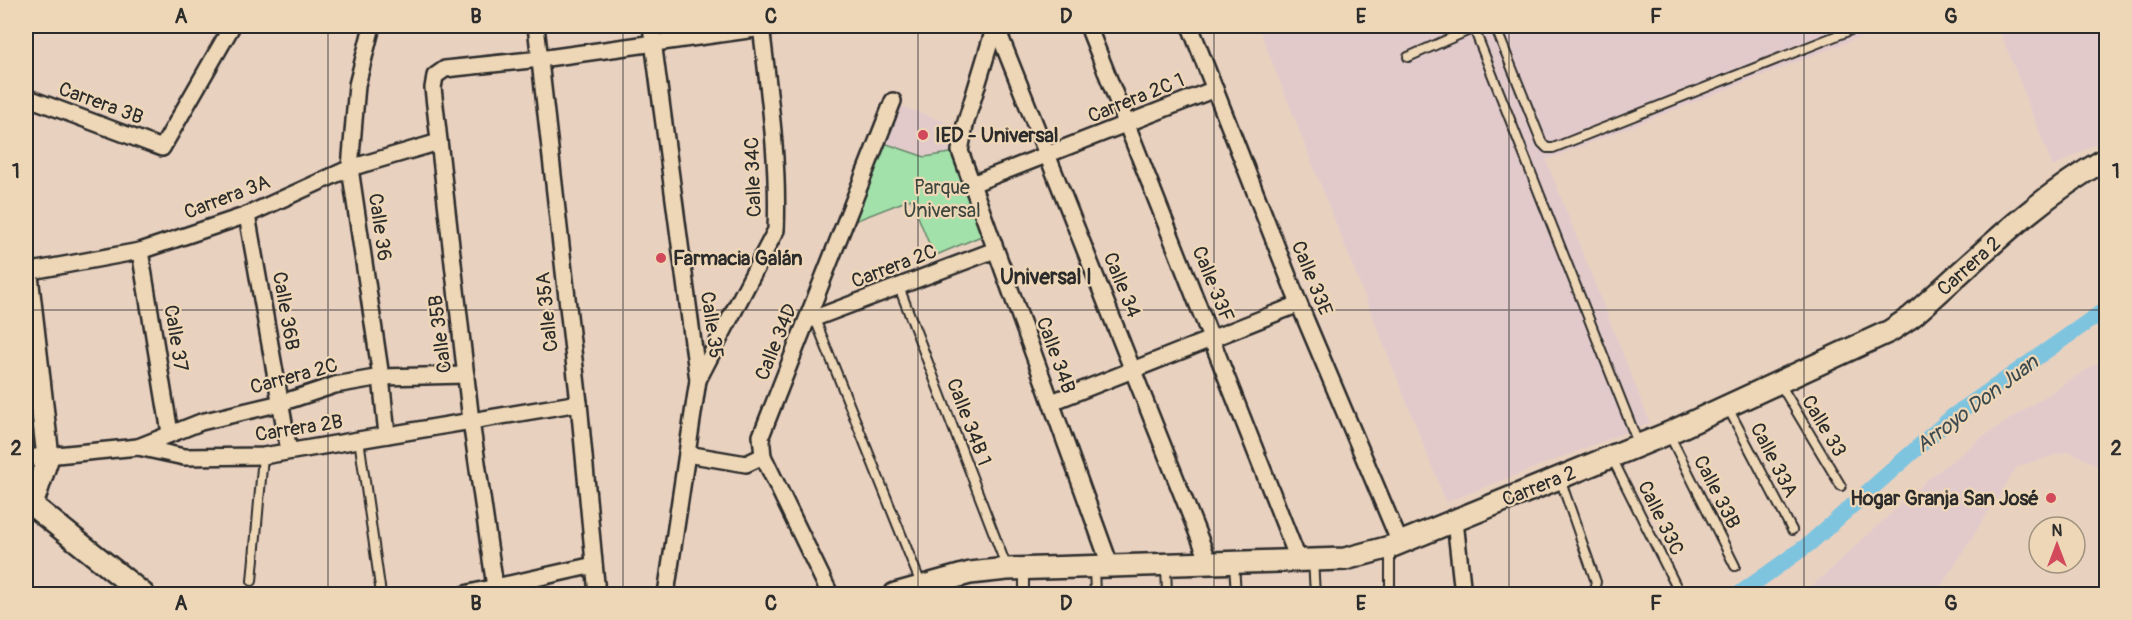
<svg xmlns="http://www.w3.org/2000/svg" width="2132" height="620" viewBox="0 0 2132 620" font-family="Pangolin,sans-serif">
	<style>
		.built { fill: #e2cacb }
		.green { fill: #a2e1a9; stroke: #66866a; stroke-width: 1.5 }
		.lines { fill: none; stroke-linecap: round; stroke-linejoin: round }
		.canal { stroke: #7ec4df; stroke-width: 16 }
		.lane-casing { stroke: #2b2b2b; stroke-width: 12 }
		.street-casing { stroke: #2b2b2b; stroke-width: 20 }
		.secondary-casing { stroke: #2b2b2b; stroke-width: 26 }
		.lane { stroke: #eed7b7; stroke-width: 8 }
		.street { stroke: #eed7b7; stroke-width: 15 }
		.secondary { stroke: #eed7b7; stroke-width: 21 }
		.grid { fill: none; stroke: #2b2b2b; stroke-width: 1.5; stroke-opacity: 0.55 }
		.poi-dot { fill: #d1495b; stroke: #eed7b7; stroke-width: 2 }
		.labels { text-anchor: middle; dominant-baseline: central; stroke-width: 4.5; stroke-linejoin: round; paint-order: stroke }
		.street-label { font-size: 20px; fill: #2b2b2b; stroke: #eed7b7 }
		.poi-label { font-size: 20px; font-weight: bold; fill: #2b2b2b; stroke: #eed7b7; text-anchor: start }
		.park-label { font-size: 20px; fill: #3d463e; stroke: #eed7b7 }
		.neighbourhood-label { font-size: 21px; font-weight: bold; fill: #2b2b2b; stroke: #eed7b7 }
		.water-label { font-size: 21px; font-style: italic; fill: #3c4a4f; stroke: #eed7b7 }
		.neatline { fill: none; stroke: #2b2b2b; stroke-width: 2 }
		.grid-label { font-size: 20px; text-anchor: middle; font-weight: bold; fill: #2b2b2b }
	</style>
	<rect width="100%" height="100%" fill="#e9d1c0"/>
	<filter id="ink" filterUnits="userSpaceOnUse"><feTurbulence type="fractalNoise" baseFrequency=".0167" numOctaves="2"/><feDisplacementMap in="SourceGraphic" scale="12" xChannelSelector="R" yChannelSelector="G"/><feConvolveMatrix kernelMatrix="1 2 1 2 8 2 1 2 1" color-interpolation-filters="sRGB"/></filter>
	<g filter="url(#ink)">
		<g class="built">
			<polygon points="1258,26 1889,26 1546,160 1650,423 1446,502"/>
			<polygon points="1998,26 2106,26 2106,138 2053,167"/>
			<polygon points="898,105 960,127 956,152 925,157 884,143"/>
			<polygon points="2106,357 2106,470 2069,451 2017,467 1936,594 1804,594 1927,480 1984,436"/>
		</g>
		<polygon class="green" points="884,143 925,157 956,152 986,234 934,256 911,199 855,221"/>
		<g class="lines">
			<polyline class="canal" points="1739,594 1809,544 1953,416 2106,309"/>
			<defs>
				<g id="lane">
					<polyline points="1473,26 1638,443"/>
					<polyline points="1495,26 1542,143 1547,148 1553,148 1861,26"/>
					<polyline points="1408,57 1474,28"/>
					<polyline points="899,287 1007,568"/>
					<polyline points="815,319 921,584"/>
					<polyline points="1780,384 1841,486"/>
					<polyline points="1728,408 1792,530"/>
					<polyline points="1669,434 1735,566"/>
					<polyline points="359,439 381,594"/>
					<polyline points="1612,458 1680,594"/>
					<polyline points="1560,479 1596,582 1593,594"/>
					<polyline points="1390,549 1390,594"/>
					<polyline points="1313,560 1315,594"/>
					<polyline points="1166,565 1167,594"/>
					<polyline points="1234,565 1236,594"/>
					<polyline points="1094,568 1095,594"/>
					<polyline points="1024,569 1024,594"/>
					<polyline points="252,581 263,456"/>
				</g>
				<g id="street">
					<polyline points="372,26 357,85 350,168 381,377 387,435"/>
					<polyline points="536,26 579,403 597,594"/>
					<polyline points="651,26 698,380 666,594"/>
					<polyline points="995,26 965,125 960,151 1110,565"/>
					<polyline points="996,26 1209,562"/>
					<polyline points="1088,26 1298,559"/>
					<polyline points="1190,26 1299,304 1400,543"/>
					<polyline points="26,97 162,148 232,26"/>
					<polyline points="972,184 1215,89"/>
					<polyline points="247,215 289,451"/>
					<polyline points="140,251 170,433"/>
					<polyline points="26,272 140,251 247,215 350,168 439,142"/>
					<polyline points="807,321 995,250"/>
					<path d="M698,380L776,230C779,162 769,93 761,26"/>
					<polyline points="1052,402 1299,304"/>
					<polyline points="138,447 201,422 281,403 335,385 381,377 466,375"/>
					<polyline points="687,454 746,464 763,456"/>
					<polyline points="26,458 138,447 184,457 263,456 579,403"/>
					<polyline points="1455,521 1463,594"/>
					<polyline points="495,587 471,421 433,88 435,76 445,69 540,59 777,26"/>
					<polyline points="465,594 594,565"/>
					<polyline points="830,594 763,456 761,436 893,101"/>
				</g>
				<g id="secondary">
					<polyline points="26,267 48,457 32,505 143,594"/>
					<path d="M895,594L970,573L1007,569L1345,559L1390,547L1669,433L1890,331L1911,317C1974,262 2033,200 2106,159"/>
				</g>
			</defs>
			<use href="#lane" class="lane-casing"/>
			<use href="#street" class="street-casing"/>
			<use href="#secondary" class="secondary-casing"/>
			<use href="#lane" class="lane"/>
			<use href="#street" class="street"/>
			<use href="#secondary" class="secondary"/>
		</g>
	</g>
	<path class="grid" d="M328,26V594M623,26V594M918,26V594M1214,26V594M1509,26V594M1804,26V594M26,310H2106"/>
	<g class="poi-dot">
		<circle cx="923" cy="135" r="6"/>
		<circle cx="661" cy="258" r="6"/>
		<circle cx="2051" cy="498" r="6"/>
	</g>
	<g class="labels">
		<g class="street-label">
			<text transform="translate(1136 98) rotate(-22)">Carrera 2C 1</text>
			<text transform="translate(101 103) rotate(20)">Carrera 3B</text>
			<text transform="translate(753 177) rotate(-92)">Calle 34C</text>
			<text transform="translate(227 197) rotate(-21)">Carrera 3A</text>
			<text transform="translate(380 227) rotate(82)">Calle 36</text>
			<text transform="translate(894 266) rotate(-21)">Carrera 2C</text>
			<text transform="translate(1969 266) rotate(-42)">Carrera 2</text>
			<text transform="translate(1312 278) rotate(68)">Calle 33E</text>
			<text transform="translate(1213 284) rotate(68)">Calle 33F</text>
			<text transform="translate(1122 285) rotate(68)">Calle 34</text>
			<text transform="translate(286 311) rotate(80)">Calle 36B</text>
			<text transform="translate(547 312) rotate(-96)">Calle 35A</text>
			<text transform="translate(712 325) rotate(82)">Calle 35</text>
			<text transform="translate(440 334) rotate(-97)">Calle 35B</text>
			<text transform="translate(176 338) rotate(81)">Calle 37</text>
			<text transform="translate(776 342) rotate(-68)">Calle 34D</text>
			<text transform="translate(1056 355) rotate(70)">Calle 34B</text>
			<text transform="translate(294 376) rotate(-15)">Carrera 2C</text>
			<text transform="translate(969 422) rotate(69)">Calle 34B 1</text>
			<text transform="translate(1824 426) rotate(59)">Calle 33</text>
			<text transform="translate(299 428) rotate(-9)">Carrera 2B</text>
			<text transform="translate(1774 460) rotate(63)">Calle 33A</text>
			<text transform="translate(1539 486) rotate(-22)">Carrera 2</text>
			<text transform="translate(1717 492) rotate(63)">Calle 33B</text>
			<text transform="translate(1661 518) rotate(64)">Calle 33C</text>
		</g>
		<g class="poi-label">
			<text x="935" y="135">IED - Universal</text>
			<text x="673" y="258">Farmacia Galán</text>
			<text x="2039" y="498" text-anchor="end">Hogar Granja San José</text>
		</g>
		<g class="park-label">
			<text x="942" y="187">Parque<tspan x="942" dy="23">Universal</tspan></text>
		</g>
		<g class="neighbourhood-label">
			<text x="1046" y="277">Universal I</text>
		</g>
		<g class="water-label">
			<text transform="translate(1977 404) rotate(-37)">Arroyo Don Juan</text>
		</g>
	</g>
	<rect width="2132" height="620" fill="none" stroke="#eed7b7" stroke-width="66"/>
	<g transform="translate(2057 545)"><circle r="28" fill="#eed7b7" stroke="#a0927f" stroke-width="1.5"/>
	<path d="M0-4.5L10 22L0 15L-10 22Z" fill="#d1495b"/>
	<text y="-9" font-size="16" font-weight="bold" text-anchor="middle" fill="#2b2b2b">N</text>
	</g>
	<rect x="33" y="33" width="2066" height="554" class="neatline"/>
	<g class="grid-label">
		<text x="181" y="23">A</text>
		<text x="476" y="23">B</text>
		<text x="771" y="23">C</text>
		<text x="1066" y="23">D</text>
		<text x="1361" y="23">E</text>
		<text x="1656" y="23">F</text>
		<text x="1951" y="23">G</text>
		<text x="16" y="178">1</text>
		<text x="2116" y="178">1</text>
		<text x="16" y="455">2</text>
		<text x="2116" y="455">2</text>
		<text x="181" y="610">A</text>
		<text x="476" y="610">B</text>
		<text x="771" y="610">C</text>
		<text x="1066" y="610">D</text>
		<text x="1361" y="610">E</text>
		<text x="1656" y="610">F</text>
		<text x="1951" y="610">G</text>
	</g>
</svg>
